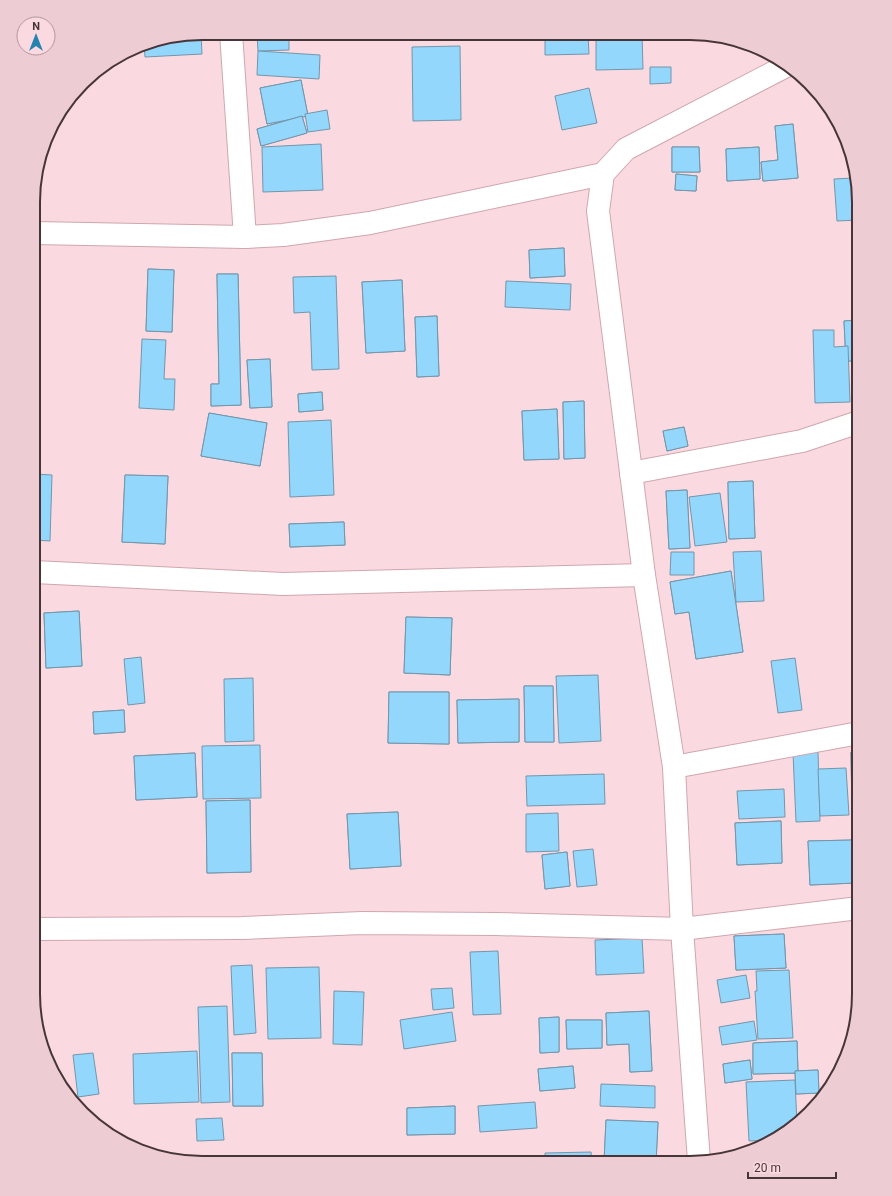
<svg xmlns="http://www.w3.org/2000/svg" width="892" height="1196" viewBox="0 0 892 1196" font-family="Roboto,sans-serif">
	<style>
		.building { fill: #93d7fd; stroke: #7496aa }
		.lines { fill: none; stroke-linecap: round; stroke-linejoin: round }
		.minor-casing { stroke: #cfa7af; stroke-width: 24 }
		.tertiary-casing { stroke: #cfa7af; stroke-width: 24 }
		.minor { stroke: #fff; stroke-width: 22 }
		.tertiary { stroke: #fff; stroke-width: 22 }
		.rim { fill: none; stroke: #473639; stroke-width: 2 }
	</style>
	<rect width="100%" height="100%" fill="#fbd9e0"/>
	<g class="building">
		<polygon points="201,33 202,54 145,57 144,44 148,42"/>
		<polygon points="257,33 289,33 289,50 258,51"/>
		<polygon points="545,34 588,34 589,54 545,55"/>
		<polygon points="596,34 642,34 643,69 596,70"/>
		<polygon points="658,34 704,34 704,37 658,39"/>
		<polygon points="658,34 704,34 704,37 658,39"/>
		<polygon points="460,46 461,120 413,121 412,47"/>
		<polygon points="258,51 320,55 319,79 257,75"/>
		<polygon points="650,67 671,67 671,83 650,84"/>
		<polygon points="301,80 308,116 267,124 260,88"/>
		<polygon points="301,80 308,116 267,124 260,88"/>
		<polygon points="589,88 597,123 562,130 555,96"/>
		<polygon points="327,110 330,129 308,132 305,114"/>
		<polygon points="302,116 307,133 261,146 257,129"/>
		<polygon points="302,116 307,133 261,146 257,129"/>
		<polygon points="793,124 798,178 763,181 761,162 778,160 775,126"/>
		<polygon points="793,124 798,178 763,181 761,162 778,160 775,126"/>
		<polygon points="321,144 323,190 263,192 262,147"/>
		<polygon points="672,147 699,147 700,172 672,172"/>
		<polygon points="672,147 699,147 700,172 672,172"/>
		<polygon points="759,147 760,179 727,181 726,149"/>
		<polygon points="759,147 760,179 727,181 726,149"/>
		<polygon points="676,174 697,176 696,191 675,190"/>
		<polygon points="676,174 697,176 696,191 675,190"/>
		<polygon points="853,178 859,202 859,220 837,221 834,179"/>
		<polygon points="564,248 565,276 530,278 529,250"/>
		<polygon points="564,248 565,276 530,278 529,250"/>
		<polygon points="148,269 174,270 172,332 146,331"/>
		<polygon points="148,269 174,270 172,332 146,331"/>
		<polygon points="217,274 238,274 241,405 211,406 211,384 219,384"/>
		<polygon points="217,274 238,274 241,405 211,406 211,384 219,384"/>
		<polygon points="336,276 339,369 312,370 310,312 294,313 293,277"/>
		<polygon points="402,280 405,351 366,353 362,282"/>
		<polygon points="402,280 405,351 366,353 362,282"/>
		<polygon points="506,281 571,284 570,310 505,307"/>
		<polygon points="437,316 439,376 417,377 415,317"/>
		<polygon points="437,316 439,376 417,377 415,317"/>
		<polygon points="859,320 859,361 846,361 844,321"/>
		<polygon points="859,320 859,361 846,361 844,321"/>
		<polygon points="813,330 834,330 834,347 848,346 850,402 815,403"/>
		<polygon points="142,339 166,340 164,379 175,379 174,410 139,408"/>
		<polygon points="270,359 272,407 250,408 247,360"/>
		<polygon points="270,359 272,407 250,408 247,360"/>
		<polygon points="322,392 323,410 299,412 298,394"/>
		<polygon points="322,392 323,410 299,412 298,394"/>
		<polygon points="584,401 585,458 564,459 563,402"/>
		<polygon points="584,401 585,458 564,459 563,402"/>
		<polygon points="557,409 559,459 524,460 522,411"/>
		<polygon points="557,409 559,459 524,460 522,411"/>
		<polygon points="209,413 267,423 260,466 201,456"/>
		<polygon points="209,413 267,423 260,466 201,456"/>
		<polygon points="331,420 334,495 290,497 288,422"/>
		<polygon points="684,427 688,446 667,451 663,431"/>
		<polygon points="684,427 688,446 667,451 663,431"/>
		<polygon points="34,474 52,475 50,541 34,540"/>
		<polygon points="125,475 168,476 165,544 122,542"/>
		<polygon points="125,475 168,476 165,544 122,542"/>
		<polygon points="753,481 755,538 729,539 728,482"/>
		<polygon points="753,481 755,538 729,539 728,482"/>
		<polygon points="687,490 690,548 669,549 666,491"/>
		<polygon points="687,490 690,548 669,549 666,491"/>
		<polygon points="720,493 727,542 695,546 689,497"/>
		<polygon points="344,522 345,545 290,547 289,524"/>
		<polygon points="344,522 345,545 290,547 289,524"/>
		<polygon points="761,551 764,601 736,602 733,552"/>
		<polygon points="671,552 694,552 694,575 670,575"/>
		<polygon points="731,571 743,652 696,659 689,612 675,614 670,582"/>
		<polygon points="731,571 743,652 696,659 689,612 675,614 670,582"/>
		<polygon points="79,611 82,666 46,668 44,613"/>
		<polygon points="79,611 82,666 46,668 44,613"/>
		<polygon points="406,617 452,618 450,675 404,673"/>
		<polygon points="406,617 452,618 450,675 404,673"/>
		<polygon points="141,657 145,703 128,705 124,659"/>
		<polygon points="795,658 802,710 778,713 771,661"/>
		<polygon points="598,675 601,741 559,743 556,676"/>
		<polygon points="253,678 254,741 225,742 224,679"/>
		<polygon points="524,686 553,686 554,742 525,742"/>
		<polygon points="524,686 553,686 554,742 525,742"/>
		<polygon points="389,692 449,692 449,744 388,743"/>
		<polygon points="389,692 449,692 449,744 388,743"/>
		<polygon points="519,699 519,742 458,743 457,700"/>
		<polygon points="519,699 519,742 458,743 457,700"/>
		<polygon points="124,710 125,732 94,734 93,712"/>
		<polygon points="124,710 125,732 94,734 93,712"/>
		<polygon points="260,745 261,798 203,799 202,746"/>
		<polygon points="818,752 820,821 796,822 793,753"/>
		<polygon points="851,752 859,752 859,815 852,815"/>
		<polygon points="851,752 859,752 859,815 852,815"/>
		<polygon points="195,753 197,797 136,800 134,756"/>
		<polygon points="195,753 197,797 136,800 134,756"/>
		<polygon points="846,768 849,815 820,816 818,769"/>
		<polygon points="604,774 605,804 527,806 526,776"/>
		<polygon points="784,789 785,817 739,819 737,791"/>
		<polygon points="250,800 251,872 207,873 206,801"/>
		<polygon points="250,800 251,872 207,873 206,801"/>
		<polygon points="398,812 401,866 350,869 347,814"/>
		<polygon points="398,812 401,866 350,869 347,814"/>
		<polygon points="558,813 559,851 526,852 526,814"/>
		<polygon points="781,821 782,863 737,865 735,823"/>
		<polygon points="781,821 782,863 737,865 735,823"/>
		<polygon points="853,840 855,883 810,885 808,841"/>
		<polygon points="853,840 855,883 810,885 808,841"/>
		<polygon points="593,849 597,885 577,887 573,851"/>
		<polygon points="567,852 570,886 545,889 542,855"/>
		<polygon points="567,852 570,886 545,889 542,855"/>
		<polygon points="784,934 786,968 736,970 734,936"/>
		<polygon points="784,934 786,968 736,970 734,936"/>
		<polygon points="642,938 644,973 596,975 595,940"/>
		<polygon points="498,951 501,1014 473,1015 470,952"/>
		<polygon points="252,965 256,1033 234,1035 231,966"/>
		<polygon points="319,967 321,1038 268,1039 266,968"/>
		<polygon points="789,970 793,1038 758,1039 755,991 757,991 756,971"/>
		<polygon points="746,975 750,998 721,1003 717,980"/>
		<polygon points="452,988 454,1008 433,1010 431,989"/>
		<polygon points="334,991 364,992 362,1045 333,1044"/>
		<polygon points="227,1006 230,1102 201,1103 198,1007"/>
		<polygon points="649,1011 652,1071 630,1072 629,1044 607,1045 606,1013"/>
		<polygon points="649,1011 652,1071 630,1072 629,1044 607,1045 606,1013"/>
		<polygon points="452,1012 456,1041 404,1049 400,1020"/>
		<polygon points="559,1017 559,1052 540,1053 539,1018"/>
		<polygon points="559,1017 559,1052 540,1053 539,1018"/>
		<polygon points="566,1020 602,1020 602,1048 567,1049"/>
		<polygon points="566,1020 602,1020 602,1048 567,1049"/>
		<polygon points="754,1021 757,1040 722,1045 719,1027"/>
		<polygon points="797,1041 798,1073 753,1074 753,1043"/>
		<polygon points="797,1041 798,1073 753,1074 753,1043"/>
		<polygon points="197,1051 199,1102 134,1104 133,1054"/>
		<polygon points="93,1053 99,1094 78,1097 73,1055"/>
		<polygon points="232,1053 262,1053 263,1106 233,1106"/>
		<polygon points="232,1053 262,1053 263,1106 233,1106"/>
		<polygon points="750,1060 752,1079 725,1083 723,1064"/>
		<polygon points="750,1060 752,1079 725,1083 723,1064"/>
		<polygon points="573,1066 575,1088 540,1091 538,1069"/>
		<polygon points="573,1066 575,1088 540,1091 538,1069"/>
		<polygon points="818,1070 819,1093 796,1094 795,1071"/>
		<polygon points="818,1070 819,1093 796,1094 795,1071"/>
		<polygon points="795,1080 797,1124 773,1140 749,1141 746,1082"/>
		<polygon points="601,1084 655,1086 655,1108 600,1106"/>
		<polygon points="535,1102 537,1128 480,1132 478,1106"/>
		<polygon points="455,1106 455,1134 407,1135 407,1108"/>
		<polygon points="455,1106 455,1134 407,1135 407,1108"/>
		<polygon points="222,1118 224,1140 197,1141 196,1119"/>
		<polygon points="606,1120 658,1122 656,1163 604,1162"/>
		<polygon points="606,1120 658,1122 656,1163 604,1162"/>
		<polygon points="591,1152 592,1163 545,1163 545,1153"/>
		<polygon points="539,1156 539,1163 500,1162 500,1158"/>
	</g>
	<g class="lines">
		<defs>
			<g id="minor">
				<polyline points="231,33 245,237"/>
				<polyline points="34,233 245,237 283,235 370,223 603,174"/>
				<polyline points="631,473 802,441 859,422"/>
				<polyline points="34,572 283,584 644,575"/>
				<polyline points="674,767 859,733"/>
				<polyline points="33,929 242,928 362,923 496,924 682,929 859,908"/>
			</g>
			<polyline id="tertiary" points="699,1161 682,929 674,767 644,575 598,211 603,174 626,149 788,65"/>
		</defs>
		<use href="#minor" class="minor-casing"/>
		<use href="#tertiary" class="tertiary-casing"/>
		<use href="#minor" class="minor"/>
		<use href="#tertiary" class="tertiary"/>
	</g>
	<path d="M0 0H892V1196H0ZM202 40H690A162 162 0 0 1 852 202V994A162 162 0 0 1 690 1156H202A162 162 0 0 1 40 994V202A162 162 0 0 1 202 40Z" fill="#edccd3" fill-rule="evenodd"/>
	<path class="rim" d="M202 40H690A162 162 0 0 1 852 202V994A162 162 0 0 1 690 1156H202A162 162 0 0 1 40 994V202A162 162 0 0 1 202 40Z"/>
	<g transform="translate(36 36)"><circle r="19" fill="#fbd9e0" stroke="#b3989d"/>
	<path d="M0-3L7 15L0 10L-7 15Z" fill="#2483af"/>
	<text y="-6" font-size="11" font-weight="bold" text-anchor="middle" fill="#473639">N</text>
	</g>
	<path d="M748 1172v6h88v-6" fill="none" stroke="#473639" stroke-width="2"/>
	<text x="754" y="1172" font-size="12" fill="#473639" stroke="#fbd9e0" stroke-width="3" paint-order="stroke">20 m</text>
</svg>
